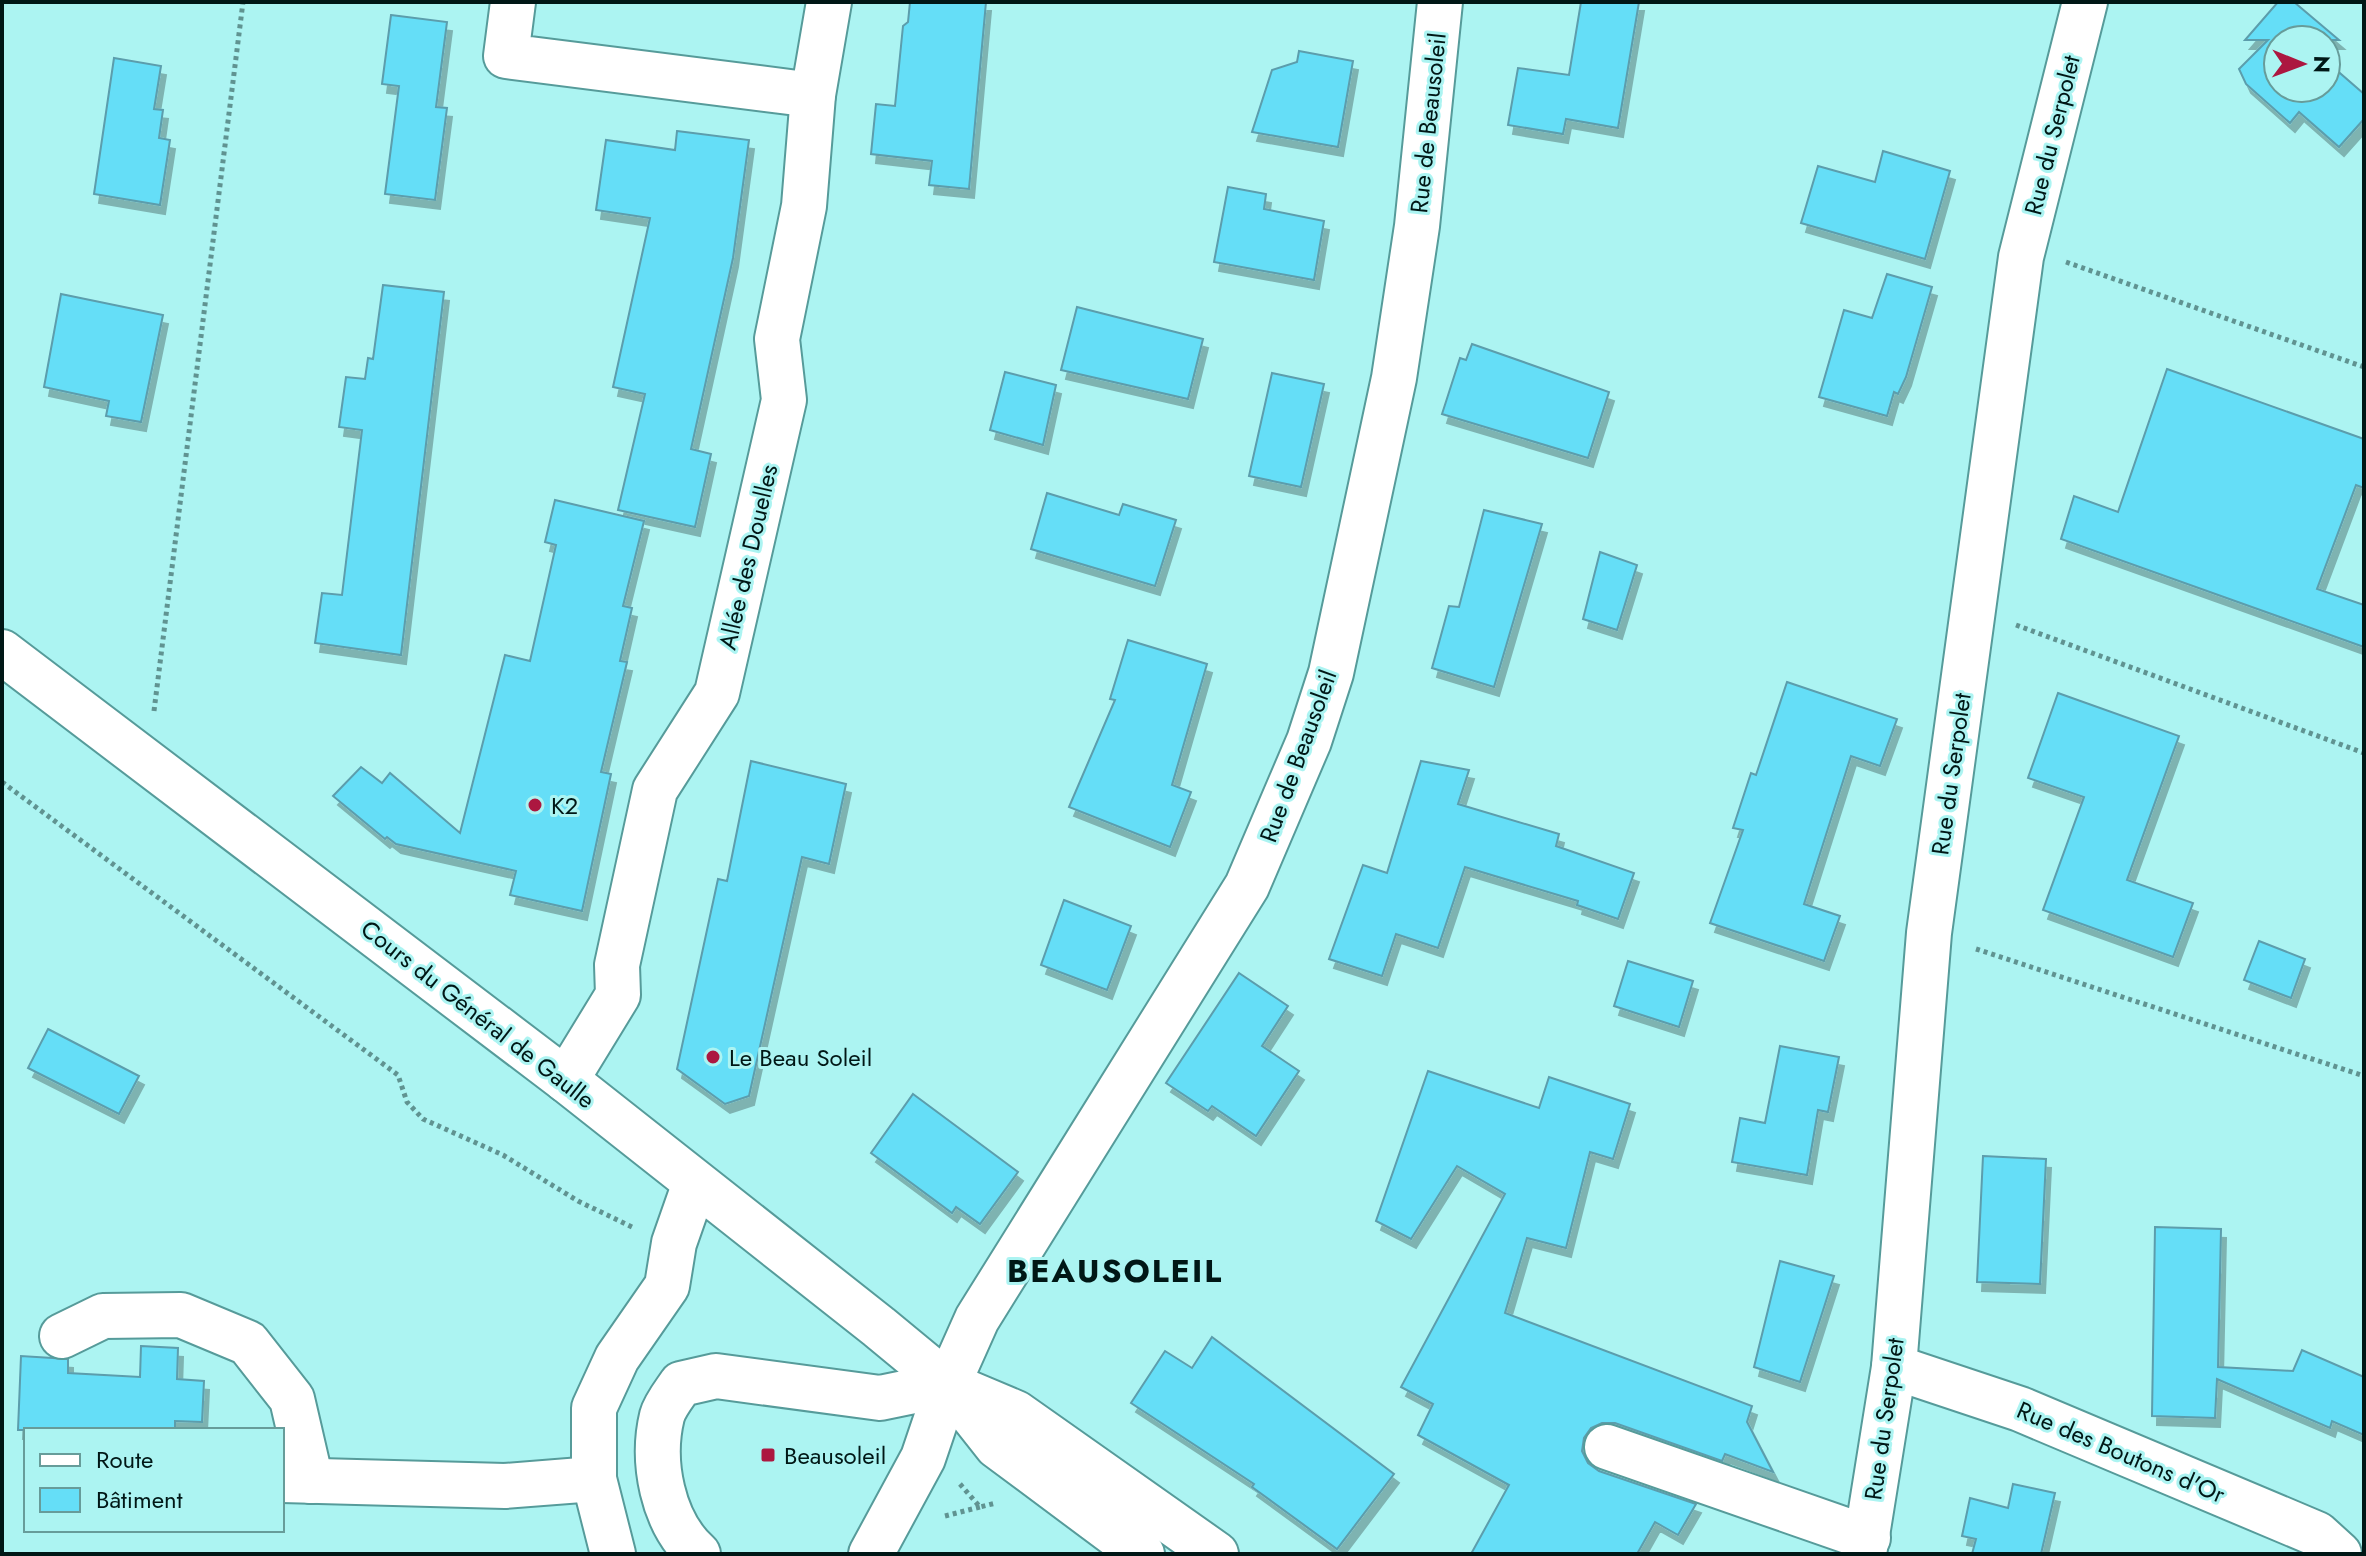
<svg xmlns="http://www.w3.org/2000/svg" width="2366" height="1556" viewBox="0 0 2366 1556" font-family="Jost,sans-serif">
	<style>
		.building { fill: #65def7; stroke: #5b9dac; stroke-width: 2; filter: url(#shadow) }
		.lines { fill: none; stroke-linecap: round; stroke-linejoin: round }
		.minor-casing { stroke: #569b9a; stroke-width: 48 }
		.major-casing { stroke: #569b9a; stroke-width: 48 }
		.path { stroke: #609391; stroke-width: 5; stroke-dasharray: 4 4; stroke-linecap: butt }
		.minor { stroke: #fff; stroke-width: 44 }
		.major { stroke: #fff; stroke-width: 44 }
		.poi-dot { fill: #ac1740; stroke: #acf4f2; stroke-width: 3 }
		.labels { text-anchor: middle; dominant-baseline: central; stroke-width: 6; stroke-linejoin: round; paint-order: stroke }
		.street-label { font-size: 24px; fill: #001716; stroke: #acf4f2 }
		.poi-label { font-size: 24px; fill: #001716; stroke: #acf4f2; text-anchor: start }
		.district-label { font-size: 32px; font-weight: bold; letter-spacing: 2px; fill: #001716; stroke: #acf4f2 }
	</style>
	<defs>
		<filter id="shadow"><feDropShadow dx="5" dy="9" stdDeviation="0" flood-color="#0004"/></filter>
	</defs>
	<rect width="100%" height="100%" fill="#acf4f2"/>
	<g class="building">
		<polygon points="910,2 986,2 969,189 929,185 932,161 871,154 876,104 895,106 903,26 908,22"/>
		<polygon points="1581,2 1639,2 1618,128 1566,119 1563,134 1508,125 1518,68 1569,75"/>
		<polygon points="2278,2 2294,2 2339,40 2278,40 2278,88 2326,88 2326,61 2364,94 2364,119 2339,147 2299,112 2290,123 2246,84 2239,69 2268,40 2245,40"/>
		<polygon points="391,15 447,22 436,107 447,108 435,200 385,194 399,86 382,84"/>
		<polygon points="1299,51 1353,61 1338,147 1252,132 1272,70 1297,62"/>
		<polygon points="114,58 161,66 154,109 163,110 159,138 170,140 160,205 94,194"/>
		<polygon points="677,131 749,140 733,258 691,449 711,454 695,527 618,510 645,394 613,387 650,218 596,210 606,140 675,150"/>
		<polygon points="1883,151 1950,171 1925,259 1801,223 1818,166 1875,182"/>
		<polygon points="1228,187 1266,194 1264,209 1324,221 1314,280 1214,262"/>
		<polygon points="1887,274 1932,287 1906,377 1898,394 1894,392 1887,416 1819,397 1844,310 1872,318"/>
		<polygon points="383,285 444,292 401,655 315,643 322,593 342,595 362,430 339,427 346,377 365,379 368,358 373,359"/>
		<polygon points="61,294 163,315 141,422 106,416 109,401 44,387"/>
		<polygon points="1077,307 1203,339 1188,399 1061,370"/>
		<polygon points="1472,344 1609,392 1588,458 1442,414 1460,358 1466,360"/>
		<polygon points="2167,369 2364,439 2364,488 2356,485 2317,589 2364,605 2364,647 2061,539 2074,496 2118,512"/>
		<polygon points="1005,372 1056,385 1043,445 990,430"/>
		<polygon points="1272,373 1324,384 1301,487 1249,476"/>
		<polygon points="1047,493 1119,515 1123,504 1176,520 1155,586 1031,549"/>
		<polygon points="555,500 644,521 623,606 632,608 620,661 627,662 601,772 611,774 582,911 510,895 516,871 396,844 387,837 385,839 333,796 361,767 382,783 390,773 460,833 505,655 530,661 556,545 545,542"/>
		<polygon points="1484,510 1542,524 1494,687 1432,668 1449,606 1459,607"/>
		<polygon points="1600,552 1637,565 1617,630 1583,619"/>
		<polygon points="1128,640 1207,664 1172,785 1191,792 1170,847 1069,807 1115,700 1110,699"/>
		<polygon points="1787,682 1897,719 1880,766 1851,756 1804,904 1840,916 1824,961 1710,923 1743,830 1733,828 1751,773 1756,775"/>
		<polygon points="2058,693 2179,736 2127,880 2193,903 2173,957 2043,910 2084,797 2028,778"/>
		<polygon points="751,761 846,784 829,864 802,857 749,1096 725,1104 677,1069 718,879 727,881"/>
		<polygon points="1421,761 1469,770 1458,804 1559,834 1556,846 1634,873 1618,919 1577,905 1578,901 1465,867 1438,948 1396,934 1382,976 1329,959 1363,865 1387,873"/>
		<polygon points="1064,900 1131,926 1107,990 1041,965"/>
		<polygon points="2259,941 2305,959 2291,998 2244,980"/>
		<polygon points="1628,961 1693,981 1679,1027 1614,1006"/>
		<polygon points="1239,973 1288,1006 1262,1046 1299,1071 1256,1136 1212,1106 1208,1111 1166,1083"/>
		<polygon points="48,1029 139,1076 119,1114 28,1068"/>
		<polygon points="1780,1046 1839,1057 1828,1112 1818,1110 1807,1175 1732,1162 1740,1118 1765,1123"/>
		<polygon points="1428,1071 1539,1108 1549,1077 1630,1104 1613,1159 1590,1152 1566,1248 1527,1238 1505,1313 1752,1406 1747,1422 1773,1472 1725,1454 1722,1461 1615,1423 1602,1423 1591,1428 1584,1438 1582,1451 1588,1463 1599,1471 1696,1504 1678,1535 1655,1522 1637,1554 1471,1554 1509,1485 1418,1435 1433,1404 1401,1387 1505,1194 1457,1166 1411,1239 1376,1221"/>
		<polygon points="913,1094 1018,1172 980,1224 956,1207 952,1213 871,1153"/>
		<polygon points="1983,1156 2046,1159 2040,1284 1977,1282"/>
		<polygon points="2155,1227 2221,1229 2218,1367 2293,1371 2302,1350 2364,1377 2364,1435 2332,1421 2330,1428 2217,1379 2215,1418 2152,1416"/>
		<polygon points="1780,1261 1834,1276 1800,1382 1754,1367"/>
		<polygon points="1212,1337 1394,1474 1337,1549 1252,1487 1254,1484 1131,1403 1165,1351 1192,1368"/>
		<polygon points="141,1346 178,1348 177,1379 204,1381 202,1422 175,1421 175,1430 18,1430 21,1356 68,1359 68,1373 140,1377"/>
		<polygon points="2013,1484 2055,1493 2041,1554 1972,1554 1976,1539 1962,1536 1970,1498 2008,1508"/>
	</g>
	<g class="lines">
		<defs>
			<g id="minor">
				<polyline points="513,2 506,56 813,95"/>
				<polyline points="566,1080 618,995 617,965 655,790 717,693 784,400 777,339 804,206 813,95 829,2"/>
				<polyline points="62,1336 103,1316 181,1315 248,1343 292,1399 311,1481"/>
				<polyline points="1894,1367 2020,1409 2317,1534 2339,1554"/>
				<polyline points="1607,1447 1868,1538"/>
				<polyline points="282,1480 505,1486 594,1479"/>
				<polyline points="613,1554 594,1479 594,1408 617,1358 667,1286 674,1243 695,1183"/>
				<path d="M698,1554C662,1522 651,1461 662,1416C665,1405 675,1393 681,1384L716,1376L880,1398L948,1384L967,1400"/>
				<polyline points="871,1554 923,1458 948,1384 977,1319 1247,886 1309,741 1331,673 1394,378 1417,226 1440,2"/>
				<polyline points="1864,1554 1894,1367 1929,933 2021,257 2085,2"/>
			</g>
			<g id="major">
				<polyline points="2,652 566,1080 879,1327 948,1384 997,1446 1142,1554"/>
				<polyline points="952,1386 1016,1413 1216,1554"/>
			</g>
		</defs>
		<use href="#minor" class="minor-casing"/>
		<use href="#major" class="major-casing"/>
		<g class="path">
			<polyline points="2066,262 2364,367"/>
			<polyline points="2016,625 2364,753"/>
			<polyline points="154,711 243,2"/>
			<polyline points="2,782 398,1075 407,1102 423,1119 503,1155 578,1201 632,1227"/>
			<polyline points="1976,949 2364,1076"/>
			<polyline points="960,1484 980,1507 996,1503"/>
			<polyline points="945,1516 980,1507"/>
		</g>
		<use href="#minor" class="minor"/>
		<use href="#major" class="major"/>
	</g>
	<g class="poi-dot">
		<circle cx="535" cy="805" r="8"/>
		<circle cx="713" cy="1057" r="8"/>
		<rect x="760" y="1447" width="16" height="16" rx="4"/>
	</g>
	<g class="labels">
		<g class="street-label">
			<text transform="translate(1428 123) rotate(-84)">Rue de Beausoleil</text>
			<text transform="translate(2052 135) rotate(-76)">Rue du Serpolet</text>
			<text transform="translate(748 557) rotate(-77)">Allée des Douelles</text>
			<text transform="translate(1298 756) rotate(-70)">Rue de Beausoleil</text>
			<text transform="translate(1951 774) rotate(-82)">Rue du Serpolet</text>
			<text transform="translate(478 1014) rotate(38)">Cours du Général de Gaulle</text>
			<text transform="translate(1884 1419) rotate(-82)">Rue du Serpolet</text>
			<text transform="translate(2121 1452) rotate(23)">Rue des Boutons d'Or</text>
		</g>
		<g class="poi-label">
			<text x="551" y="805">K2</text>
			<text x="729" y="1057">Le Beau Soleil</text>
			<text x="784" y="1455">Beausoleil</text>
		</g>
		<g class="district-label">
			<text x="1115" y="1271">BEAUSOLEIL</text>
		</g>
	</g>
	<rect width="2366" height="1556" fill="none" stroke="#001716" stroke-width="8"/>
	<rect x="24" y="1428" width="260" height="104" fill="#acf4f2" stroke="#679c9a" stroke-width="2"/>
	<rect x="40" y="1454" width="40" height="12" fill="#ffffff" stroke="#679c9a" stroke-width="2"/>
	<text x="96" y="1468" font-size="24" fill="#001716">Route</text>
	<rect x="40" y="1488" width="40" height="24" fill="#65def7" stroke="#679c9a" stroke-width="2"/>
	<text x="96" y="1508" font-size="24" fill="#001716">Bâtiment</text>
	<g transform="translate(2302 64) rotate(91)"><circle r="38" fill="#acf4f2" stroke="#679c9a" stroke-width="2"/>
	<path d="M0-6L14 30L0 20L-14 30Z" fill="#ac1740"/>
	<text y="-12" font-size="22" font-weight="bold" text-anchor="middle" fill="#001716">N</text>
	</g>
</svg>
